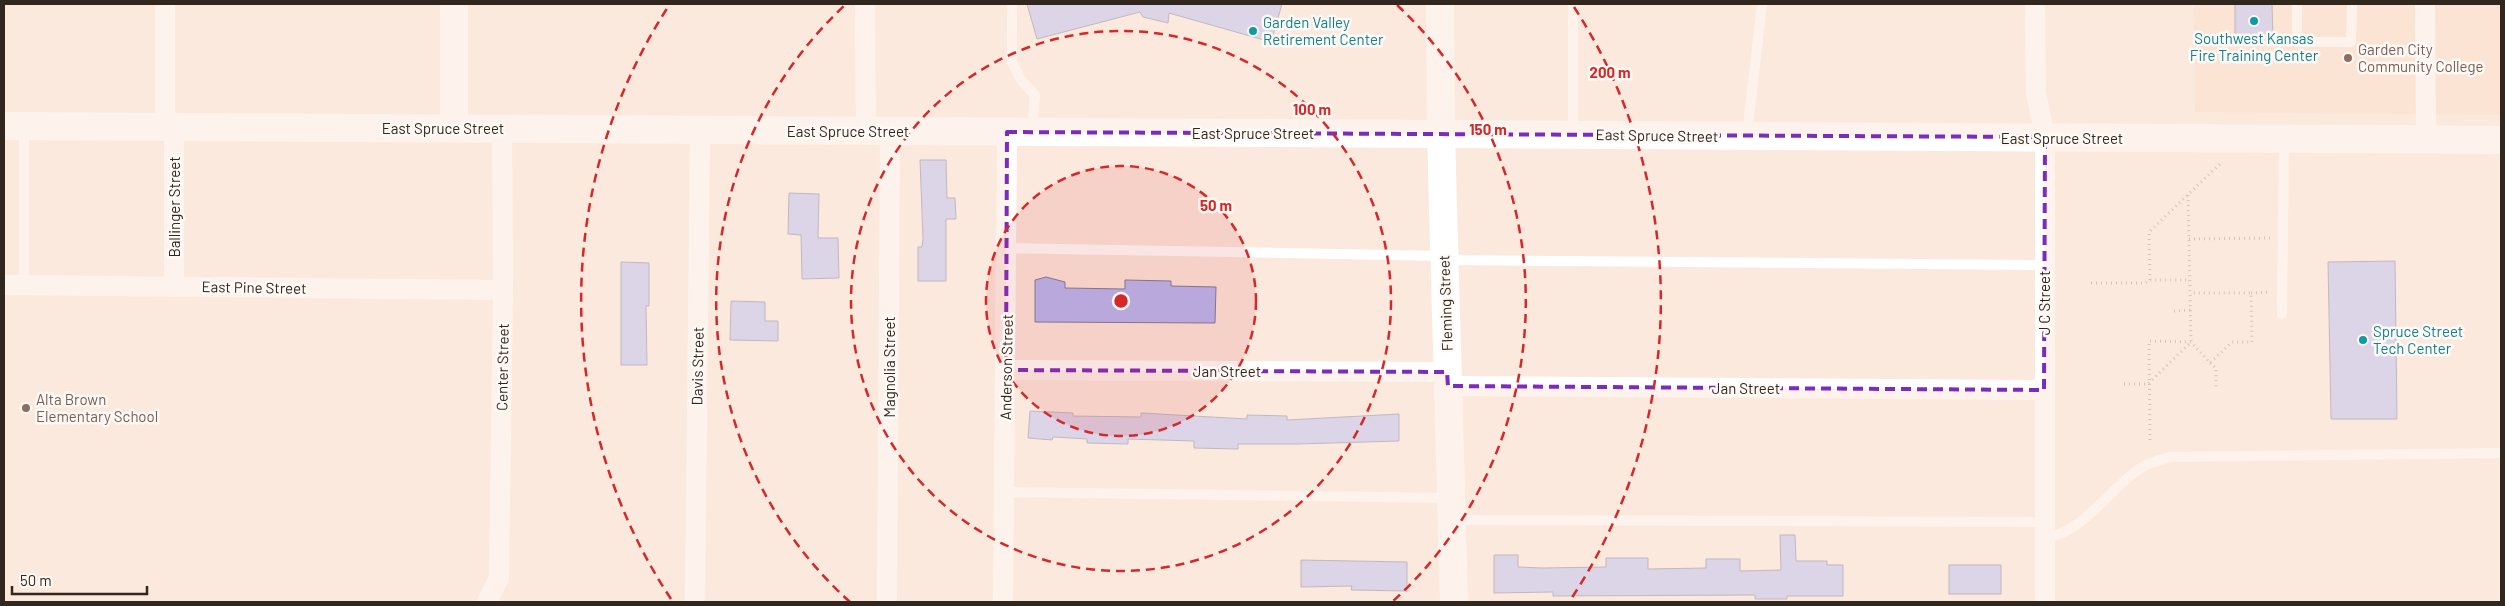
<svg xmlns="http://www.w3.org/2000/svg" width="2505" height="606" viewBox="0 0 2505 606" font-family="Barlow,sans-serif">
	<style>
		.built { fill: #fbdeca }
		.building { fill: #b5baf4; stroke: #7b7e99 }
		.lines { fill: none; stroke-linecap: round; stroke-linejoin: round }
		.path { stroke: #a7988d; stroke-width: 3; stroke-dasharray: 1 4; stroke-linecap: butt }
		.lane { stroke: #fff; stroke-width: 10 }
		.street { stroke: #fff; stroke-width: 20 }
		.secondary { stroke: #fff; stroke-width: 28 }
		.marked { fill: none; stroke: #7b2cbf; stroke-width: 4; stroke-dasharray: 10 6; stroke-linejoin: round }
		.ring { fill: none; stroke: #d62828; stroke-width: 2.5; stroke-dasharray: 9 6 }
		.culture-dot { fill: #0f9aa8; stroke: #fff9f5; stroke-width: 2 }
		.education-dot { fill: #8d6e63; stroke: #fff9f5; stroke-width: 2 }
		.labels { text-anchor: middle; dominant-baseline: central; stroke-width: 5; stroke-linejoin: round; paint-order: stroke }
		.culture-label { font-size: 15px; fill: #0d838f; stroke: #fff9f5; text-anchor: start }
		.education-label { font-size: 15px; fill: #785e54; stroke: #fff9f5; text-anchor: start }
		.street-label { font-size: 15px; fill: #32271f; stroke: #fff9f5 }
		.centre { fill: #d62828; stroke: #fff9f5; stroke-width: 2.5 }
		.ring-label { font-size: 15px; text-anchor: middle; font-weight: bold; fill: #d62828; stroke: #fff9f5; stroke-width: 5; stroke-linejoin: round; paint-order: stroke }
	</style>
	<rect width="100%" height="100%" fill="#fbe9dd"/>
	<polygon class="built" points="2194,4 2501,4 2501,115 2195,112"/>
	<g class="building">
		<polygon points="1027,4 1282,4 1271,42 1169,13 1168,23 1143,17 1140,12 1037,39"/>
		<polygon points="2235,4 2272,4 2273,38 2235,38"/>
		<polygon points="920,160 946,160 947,198 955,198 956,219 946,219 946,281 918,281 918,247 922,247 923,239"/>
		<polygon points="789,193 819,194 818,238 838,238 839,278 802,279 801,235 788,234"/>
		<polygon points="2395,261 2397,419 2331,419 2328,262"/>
		<polygon points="621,262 649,263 649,306 646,306 647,365 621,365"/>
		<polygon points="1046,277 1065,282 1065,288 1125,289 1125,280 1171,281 1171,286 1216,287 1215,323 1035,322 1035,280"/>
		<polygon points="731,301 765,302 765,321 778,321 778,341 730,340"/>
		<polygon points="1030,411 1073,413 1073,416 1141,417 1141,413 1247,419 1247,415 1287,416 1287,420 1399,414 1399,441 1297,444 1238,444 1238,449 1194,448 1194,441 1128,439 1128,444 1087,443 1087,439 1053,437 1052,440 1028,438"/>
		<polygon points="1780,535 1795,535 1796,561 1827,561 1827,565 1843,565 1843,596 1787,596 1787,599 1755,599 1755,595 1553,596 1553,592 1494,593 1494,555 1518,555 1518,567 1542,568 1606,567 1606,558 1648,558 1648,569 1706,568 1706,559 1740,559 1740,571 1781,570"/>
		<polygon points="1301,560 1407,562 1407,591 1351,590 1352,586 1301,587"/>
		<rect x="1949" y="565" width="52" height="29"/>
	</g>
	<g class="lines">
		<g class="path">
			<polyline points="2189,239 2271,238"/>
			<polyline points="2150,280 2149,232 2222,162"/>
			<polyline points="2091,283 2145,283 2150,280 2190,280"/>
			<polyline points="2251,293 2270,292"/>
			<polyline points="2174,311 2190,310"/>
			<polyline points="2210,363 2216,368 2216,389"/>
			<polyline points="2124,384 2148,384 2191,342 2188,194"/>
			<polyline points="2150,440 2149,341 2191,342 2210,363 2232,342 2252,342 2251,293 2190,293"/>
		</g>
		<g class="lane">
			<polyline points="1012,4 1012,62 1021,80 1035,95 1032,131"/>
			<polyline points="1573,4 1573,133"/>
			<polyline points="2297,4 2297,42 2351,42 2352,4"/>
			<polyline points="1747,135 1762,4"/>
			<polyline points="1007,248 1443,256"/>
			<polyline points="1445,260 2044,265"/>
			<polyline points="24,285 24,126"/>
			<polyline points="2282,314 2284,140"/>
			<polyline points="1004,492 1451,498"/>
			<polyline points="1453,520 2044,522"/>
			<path d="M2045,538C2087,531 2109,487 2144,466C2151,462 2161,460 2170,457L2501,453"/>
		</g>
		<g class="street">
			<polyline points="165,4 165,127"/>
			<polyline points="865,4 866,131"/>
			<polyline points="2035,4 2036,93 2045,137 2045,602"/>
			<polyline points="2425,4 2426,140"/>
			<polyline points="174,127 174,287"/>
			<polyline points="4,285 503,290"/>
			<polyline points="1006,370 1447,372"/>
			<polyline points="1448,386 2044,390"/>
			<polyline points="487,602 499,578 503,290 502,129"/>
			<polyline points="695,602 700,130"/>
			<polyline points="887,602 890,131"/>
			<polyline points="1003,602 1007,132"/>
		</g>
		<g class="secondary">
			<polyline points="454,4 454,128"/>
			<polyline points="1440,4 1441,134 1454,602"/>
			<polyline points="4,126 2501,140"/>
		</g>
	</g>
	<path d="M0 0H2505V606H0ZM1007,132L2045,137L2044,390L1448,386L1447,372L1006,370Z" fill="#fbe9dd" fill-opacity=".55" fill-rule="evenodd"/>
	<path class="marked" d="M1007,132L2045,137L2044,390L1448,386L1447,372L1006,370Z"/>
	<circle cx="1121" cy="301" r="135" fill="#d62828" fill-opacity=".12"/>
	<g class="ring">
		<circle cx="1121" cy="301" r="135"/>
		<circle cx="1121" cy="301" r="270"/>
		<path d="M850 602A405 405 0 0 1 845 5M1397 5A405 405 0 0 1 1392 602"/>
		<path d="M671 599A540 540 0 0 1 668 7M1574 7A540 540 0 0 1 1571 599"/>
	</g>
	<g class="culture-dot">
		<circle cx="2254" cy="21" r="5"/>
		<circle cx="1253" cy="31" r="5"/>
		<circle cx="2363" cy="340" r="5"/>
	</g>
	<g class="education-dot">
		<circle cx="2348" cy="58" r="5"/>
		<circle cx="26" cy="408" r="5"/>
	</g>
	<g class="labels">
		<g class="culture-label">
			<text x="1263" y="22">Garden Valley<tspan x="1263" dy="17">Retirement Center</tspan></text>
			<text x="2254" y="38" text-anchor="middle">Southwest Kansas<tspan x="2254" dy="17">Fire Training Center</tspan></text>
			<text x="2373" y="331">Spruce Street<tspan x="2373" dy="17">Tech Center</tspan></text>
		</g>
		<g class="education-label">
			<text x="2358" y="49">Garden City<tspan x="2358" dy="17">Community College</tspan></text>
			<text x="36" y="399">Alta Brown<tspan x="36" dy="17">Elementary School</tspan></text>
		</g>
		<g class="street-label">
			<text x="443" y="128">East Spruce Street</text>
			<text x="848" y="131">East Spruce Street</text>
			<text x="1253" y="133">East Spruce Street</text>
			<text transform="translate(1657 135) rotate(1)">East Spruce Street</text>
			<text x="2062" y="138">East Spruce Street</text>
			<text transform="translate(174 207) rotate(-90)">Ballinger Street</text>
			<text transform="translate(254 287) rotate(1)">East Pine Street</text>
			<text transform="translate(1445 303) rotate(-92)">Fleming Street</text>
			<text transform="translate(2044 303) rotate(-90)">J C Street</text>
			<text transform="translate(697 366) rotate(-89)">Davis Street</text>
			<text transform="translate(502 367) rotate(-89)">Center Street</text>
			<text transform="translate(889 367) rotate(-90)">Magnolia Street</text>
			<text transform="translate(1006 367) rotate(-89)">Anderson Street</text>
			<text x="1227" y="371">Jan Street</text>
			<text x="1746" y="388">Jan Street</text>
		</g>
	</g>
	<circle cx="1121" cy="301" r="8" class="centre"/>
	<g class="ring-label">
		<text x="1610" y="78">200 m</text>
		<text x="1312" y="115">100 m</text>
		<text x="1488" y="135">150 m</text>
		<text x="1216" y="211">50 m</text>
	</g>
	<rect width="2505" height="606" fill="none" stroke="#32271f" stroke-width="10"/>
	<path d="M12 586v8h135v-8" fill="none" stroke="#32271f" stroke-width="2.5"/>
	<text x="20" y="586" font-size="15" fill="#32271f" stroke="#fff9f5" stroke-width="4" paint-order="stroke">50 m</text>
</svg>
